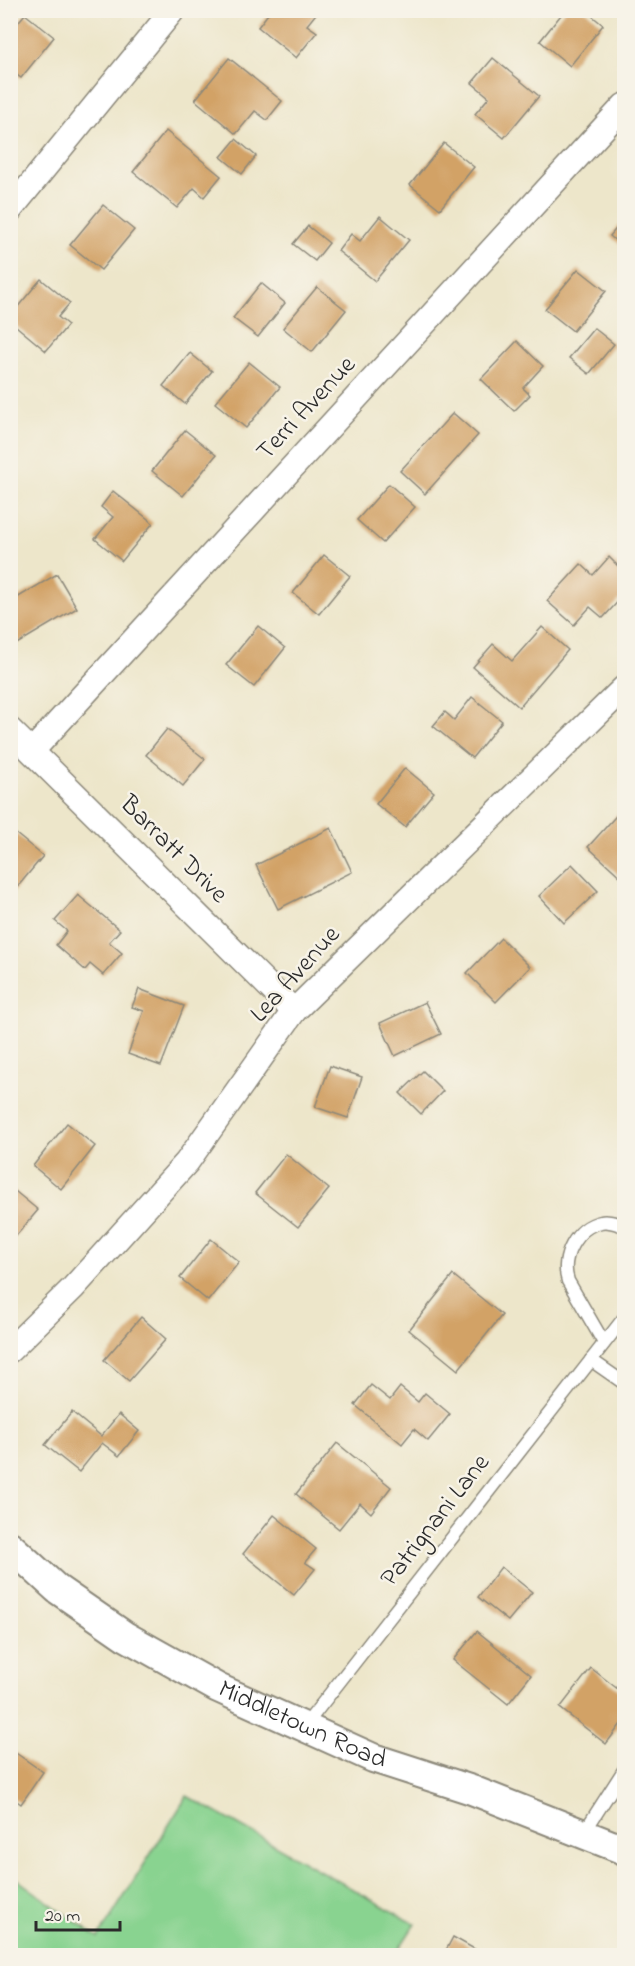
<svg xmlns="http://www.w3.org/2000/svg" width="635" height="1966" viewBox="0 0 635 1966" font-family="'Indie Flower',sans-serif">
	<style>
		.green { fill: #89d390; stroke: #5a7f5e; stroke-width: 1.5 }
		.building { fill: #d2a266 }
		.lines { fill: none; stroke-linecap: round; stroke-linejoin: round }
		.service-casing { stroke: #8c887a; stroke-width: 15 }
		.minor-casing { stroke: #8c887a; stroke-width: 27 }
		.tertiary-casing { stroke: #8c887a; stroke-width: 32 }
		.service { stroke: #fff; stroke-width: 12 }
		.minor { stroke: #fff; stroke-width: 24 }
		.tertiary { stroke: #fff; stroke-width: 28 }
		.labels { text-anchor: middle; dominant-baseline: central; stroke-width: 5; stroke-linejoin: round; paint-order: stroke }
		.street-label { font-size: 26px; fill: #2b2b2b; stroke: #f7f3e8 }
	</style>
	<rect width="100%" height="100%" fill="#f7f3e8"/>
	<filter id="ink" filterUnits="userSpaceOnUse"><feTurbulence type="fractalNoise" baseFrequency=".0167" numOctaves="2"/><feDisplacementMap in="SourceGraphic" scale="12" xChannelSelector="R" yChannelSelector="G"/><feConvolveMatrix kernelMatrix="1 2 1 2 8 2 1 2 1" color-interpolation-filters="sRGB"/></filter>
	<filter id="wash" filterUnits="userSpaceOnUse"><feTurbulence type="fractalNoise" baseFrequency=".008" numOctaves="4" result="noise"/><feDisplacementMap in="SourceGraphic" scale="24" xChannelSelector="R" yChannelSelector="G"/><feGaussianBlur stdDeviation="1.35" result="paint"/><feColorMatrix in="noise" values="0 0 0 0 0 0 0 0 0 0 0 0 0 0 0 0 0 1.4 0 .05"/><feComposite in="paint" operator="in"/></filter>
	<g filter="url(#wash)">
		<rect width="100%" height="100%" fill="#ede6ca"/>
		<polygon class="green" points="187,1796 415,1924 395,1955 11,1955 11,1875 98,1938"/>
		<g id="blocks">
			<g class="building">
				<polygon points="271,10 319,10 307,25 317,32 296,58 258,27"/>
				<polygon points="565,10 585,10 603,25 570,66 540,41"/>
				<polygon points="25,14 54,37 21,78 10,70 10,32"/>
				<polygon points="229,58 282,101 267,120 255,111 236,134 195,100"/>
				<polygon points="493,58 539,96 504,138 475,114 489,97 472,83"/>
				<polygon points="166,131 221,176 204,197 194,188 177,208 133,172"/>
				<polygon points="236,139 256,156 242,174 221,157"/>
				<polygon points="444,143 474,167 440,209 410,185"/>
				<polygon points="103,205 134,230 101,270 70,245"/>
				<polygon points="380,216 409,240 375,281 338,251 351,234 360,241"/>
				<polygon points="624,219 624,248 610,236"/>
				<polygon points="308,226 329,243 315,261 293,244"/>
				<polygon points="578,269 606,291 573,331 545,309"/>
				<polygon points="41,279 70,303 58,317 68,325 46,351 10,321 10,316"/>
				<polygon points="261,283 285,303 258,337 233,318"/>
				<polygon points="317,287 346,310 312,352 283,328"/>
				<polygon points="594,328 614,344 589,374 569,358"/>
				<polygon points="517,341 543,366 523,388 530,395 514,411 481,379"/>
				<polygon points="190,353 212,371 185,404 163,386"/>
				<polygon points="249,362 280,387 246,428 215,403"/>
				<polygon points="453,413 478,435 425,494 400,471"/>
				<polygon points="185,430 216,455 183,496 152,471"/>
				<polygon points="389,484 415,507 383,543 357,520"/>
				<polygon points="113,491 153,523 122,561 95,539 113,517 101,507"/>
				<polygon points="324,555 350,576 319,614 293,593"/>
				<polygon points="609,557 624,572 624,595 603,618 590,607 574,625 547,601 581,564 593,575"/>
				<polygon points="57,574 77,608 15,645 10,637 10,602"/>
				<polygon points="258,626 285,648 254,687 226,665"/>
				<polygon points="542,627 568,650 519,707 473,667 493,644 512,661"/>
				<polygon points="472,697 502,721 472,758 433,726 445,712 454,720"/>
				<polygon points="167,729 205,759 183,786 146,755"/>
				<polygon points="405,768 434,792 405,827 376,804"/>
				<polygon points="624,807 624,877 623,879 588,847"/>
				<polygon points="331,828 352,872 278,909 256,865"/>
				<polygon points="10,829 43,856 10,896"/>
				<polygon points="572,864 598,891 564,923 539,896"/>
				<polygon points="78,895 120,930 109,942 122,953 103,975 90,964 85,970 56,945 67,931 55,921"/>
				<polygon points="501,938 530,967 496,1002 467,973"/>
				<polygon points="139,989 184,1006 161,1066 128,1054 144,1011 132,1007"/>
				<polygon points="425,1002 441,1034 395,1056 380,1023"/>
				<polygon points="330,1066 362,1077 348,1118 315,1107"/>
				<polygon points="423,1071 443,1091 421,1114 400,1093"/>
				<polygon points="67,1123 95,1146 61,1189 33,1166"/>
				<polygon points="286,1154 329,1189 298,1227 255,1193"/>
				<polygon points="10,1187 38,1210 10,1243"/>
				<polygon points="211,1239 239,1262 208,1301 180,1278"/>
				<polygon points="453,1275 502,1315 458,1370 409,1330"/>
				<polygon points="141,1317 166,1339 129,1381 104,1360"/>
				<polygon points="371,1385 390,1400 400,1387 418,1402 425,1393 450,1414 428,1441 414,1429 402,1444 355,1405"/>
				<polygon points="72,1412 101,1436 119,1414 139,1431 119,1456 102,1443 79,1472 45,1445"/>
				<polygon points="337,1443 391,1487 371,1513 360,1503 339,1529 296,1494"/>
				<polygon points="274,1515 316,1549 305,1562 315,1569 294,1595 243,1554"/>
				<polygon points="501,1567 532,1592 508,1621 478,1597"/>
				<polygon points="477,1631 531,1675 508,1704 453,1660"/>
				<polygon points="591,1668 624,1694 619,1700 624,1705 624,1720 606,1744 560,1708"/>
				<polygon points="10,1749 43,1772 21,1804 10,1796"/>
				<polygon points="453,1937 487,1956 443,1956"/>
			</g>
		</g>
	</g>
	<g filter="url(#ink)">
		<use href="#blocks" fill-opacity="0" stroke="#8c887a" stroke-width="1.5"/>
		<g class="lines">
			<defs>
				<g id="service">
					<path d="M604,1343L568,1281C560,1258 576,1227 601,1222C609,1220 617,1224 624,1226"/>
					<polyline points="591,1360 624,1383"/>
					<polyline points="304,1727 624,1318"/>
					<polyline points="583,1834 624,1770"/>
				</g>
				<g id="minor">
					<polyline points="10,210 173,10"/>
					<polyline points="10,730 294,1011"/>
					<polyline points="32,751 624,106"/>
					<polyline points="10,1350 73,1288 187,1162 294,1011 624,688"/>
				</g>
				<g id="tertiary">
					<path id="s1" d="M10,1546L57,1589L125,1636L218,1688L373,1758L472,1790L624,1850"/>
				</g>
			</defs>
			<use href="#service" class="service-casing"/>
			<use href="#minor" class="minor-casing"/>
			<use href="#tertiary" class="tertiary-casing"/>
			<use href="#service" class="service"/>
			<use href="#minor" class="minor"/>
			<use href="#tertiary" class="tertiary"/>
		</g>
	</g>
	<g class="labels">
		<g class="street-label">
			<text transform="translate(307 409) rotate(-47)">Terri Avenue</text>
			<text transform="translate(173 850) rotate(45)">Barratt Drive</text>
			<text transform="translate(296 975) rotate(-48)">Lea Avenue</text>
			<text transform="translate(436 1521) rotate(-52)">Patrignani Lane</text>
			<text stroke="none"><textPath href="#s1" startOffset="345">Middletown Road</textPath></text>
		</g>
	</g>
	<rect width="635" height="1966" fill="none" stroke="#f7f3e8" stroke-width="36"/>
	<path d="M36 1921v9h84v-9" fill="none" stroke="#2b2b2b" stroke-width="3"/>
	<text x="45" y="1921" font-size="18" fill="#2b2b2b" stroke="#f7f3e8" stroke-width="4.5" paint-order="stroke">20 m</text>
</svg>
